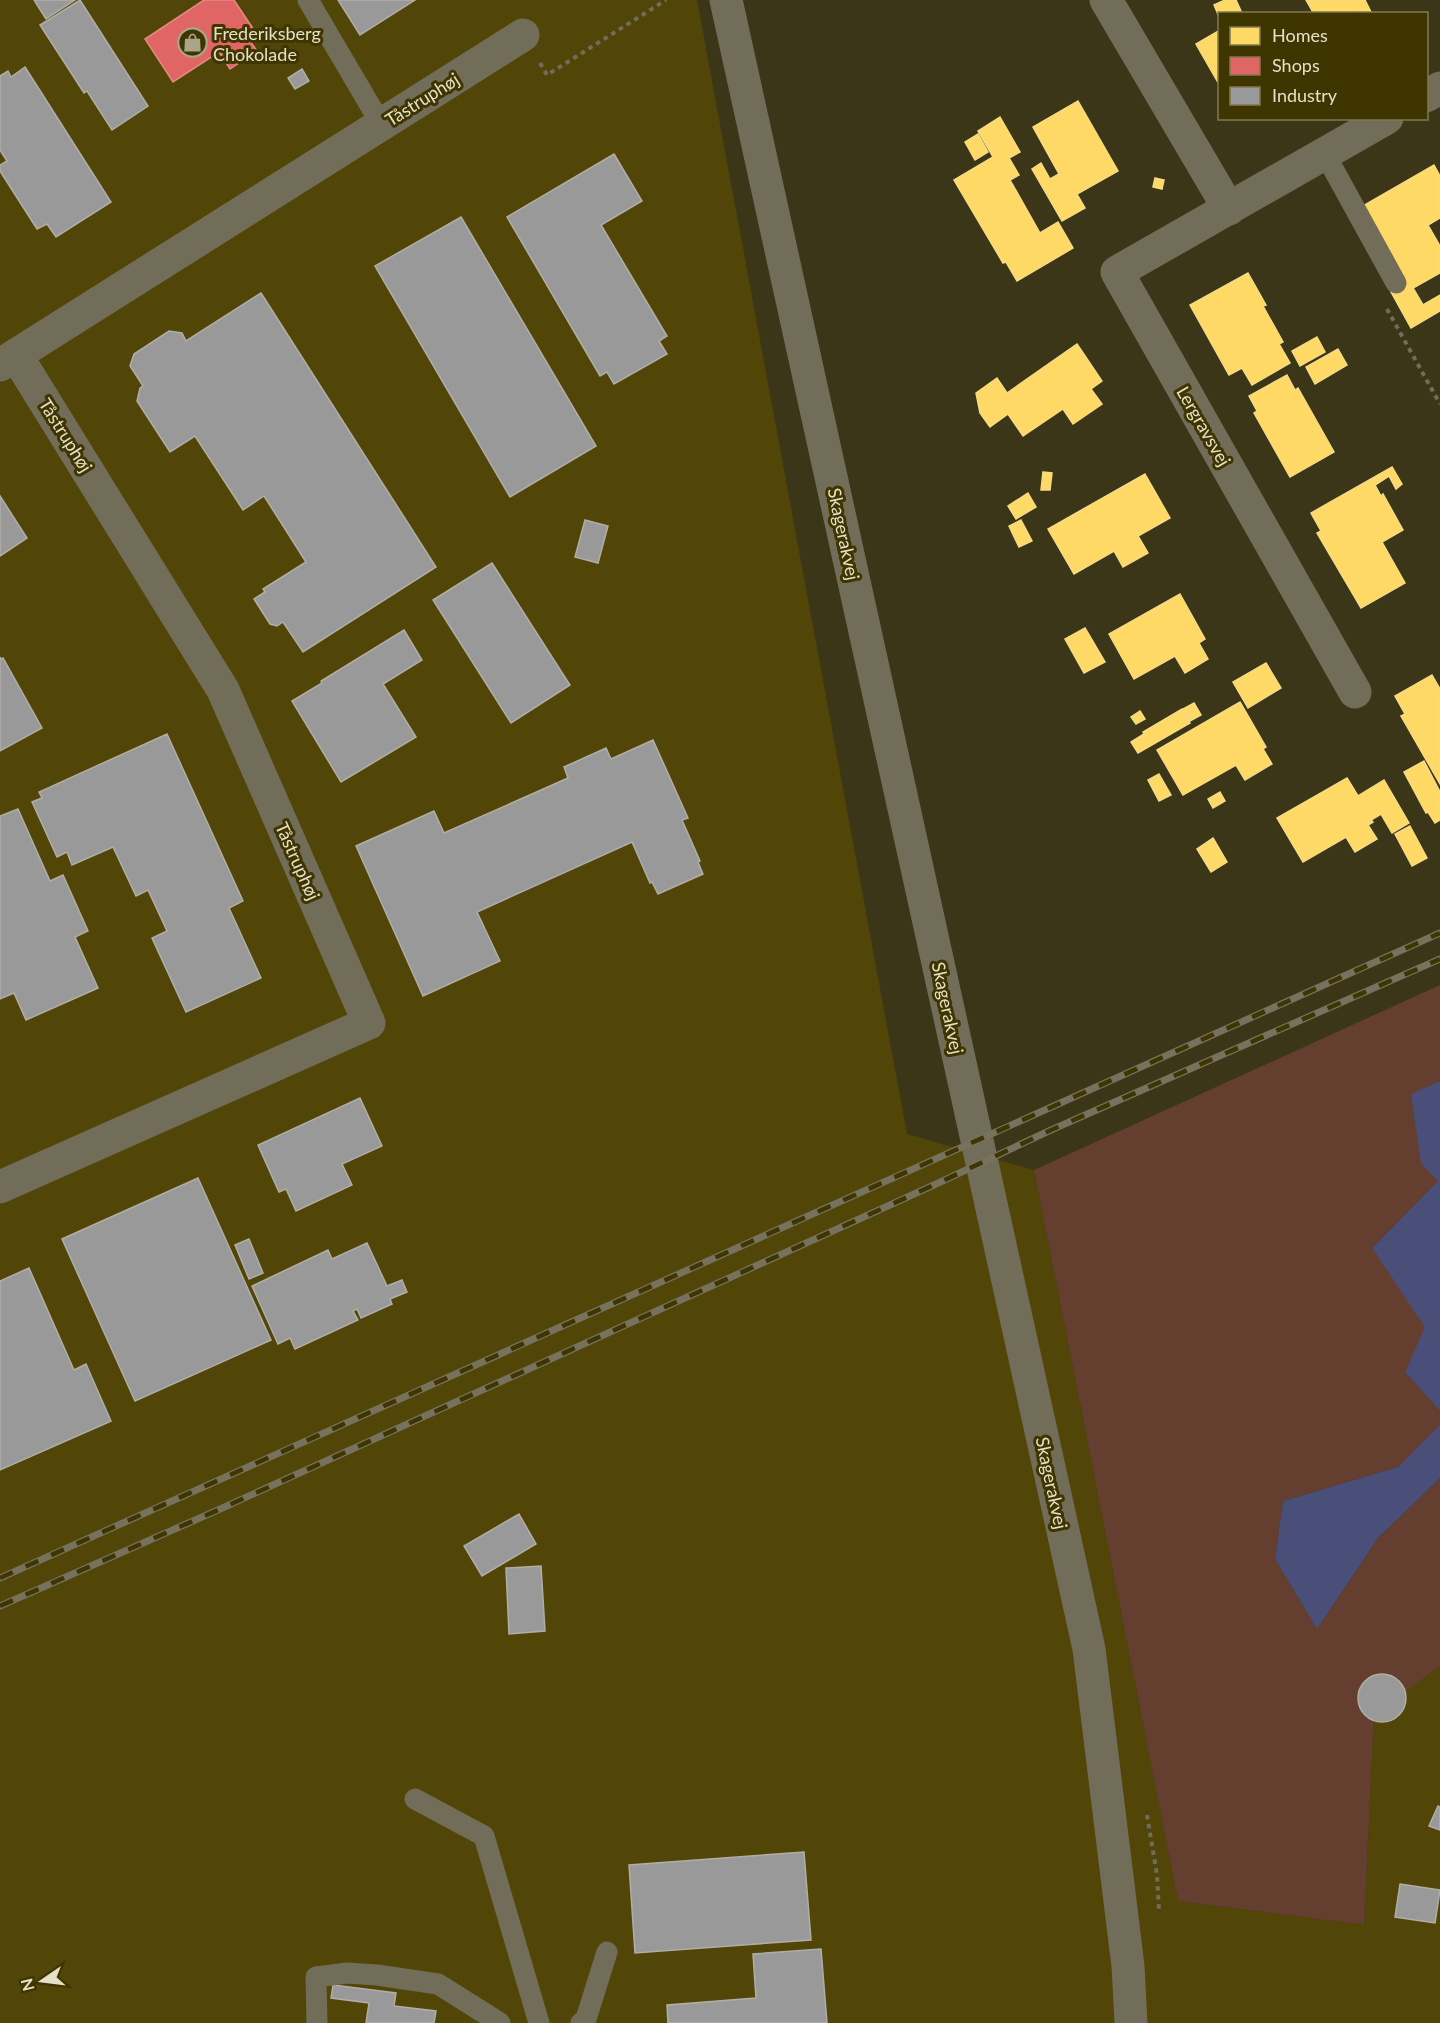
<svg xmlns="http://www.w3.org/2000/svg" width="1440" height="2023" viewBox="0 0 1440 2023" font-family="Lato,sans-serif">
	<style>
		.built { fill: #514608 }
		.green { fill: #643f2f }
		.water { fill: #4a4f7a }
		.homes { fill: #ffd966; stroke: #f7db83; stroke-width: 1.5 }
		.shops { fill: #e06666; stroke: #e28b83; stroke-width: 1.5 }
		.industry { fill: #999; stroke: #b0aea6; stroke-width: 1.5 }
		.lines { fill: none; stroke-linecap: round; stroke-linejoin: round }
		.path { stroke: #716d5a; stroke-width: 4; stroke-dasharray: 4.5 4.5; stroke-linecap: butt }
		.service { stroke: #716d58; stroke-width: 21 }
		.minor { stroke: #716d58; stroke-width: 33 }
		.tertiary { stroke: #716d58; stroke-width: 33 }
		.rail-casing { stroke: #76725e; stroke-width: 7 }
		.rail { stroke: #3f3500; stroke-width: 4.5; stroke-dasharray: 14; stroke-linecap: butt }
		.labels { text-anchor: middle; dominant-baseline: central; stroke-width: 6; stroke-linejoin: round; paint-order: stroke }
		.poi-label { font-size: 18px; fill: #e5e0c6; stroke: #3f3500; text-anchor: start }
		.street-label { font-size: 18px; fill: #e5e0c6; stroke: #3f3500 }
	</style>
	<rect width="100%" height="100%" fill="#3b3618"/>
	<polygon class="built" points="0,0 697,0 907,1134 1034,1170 1178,1901 1364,1925 1374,1714 1440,1666 1440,2023 0,2023"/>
	<polygon class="green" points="1440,985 1440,1081 1411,1095 1438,1181 1372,1248 1426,1327 1405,1372 1440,1411 1440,1425 1398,1467 1283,1501 1275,1559 1317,1629 1378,1538 1440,1478 1440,1666 1374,1715 1364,1925 1178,1901 1034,1170"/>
	<g class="water">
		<polygon points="1440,1081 1440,1411 1405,1372 1425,1327 1372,1248 1438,1181 1421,1163 1411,1094"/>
		<polygon points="1440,1425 1440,1478 1378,1538 1317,1629 1275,1559 1283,1501 1398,1467"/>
	</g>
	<g class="homes">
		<polygon points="1225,0 1236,0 1241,11 1236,14 1220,14 1220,19 1214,5"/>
		<polygon points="1306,0 1365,0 1372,14 1314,14"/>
		<polygon points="1220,30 1220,86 1196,44"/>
		<polygon points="1078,101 1118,171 1077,194 1085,208 1062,221 1032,169 1041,163 1050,179 1059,174 1033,127"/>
		<polygon points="1000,117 1020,152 1009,158 1019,175 1010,180 1040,233 1058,222 1073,248 1017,281 1006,262 1003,263 954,180 993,157 978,131"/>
		<polygon points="978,134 988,152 975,160 965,142"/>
		<polygon points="1434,165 1440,176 1440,218 1428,225 1440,246 1440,273 1413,288 1423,305 1440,295 1440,311 1411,328 1391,292 1361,207"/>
		<polygon points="1155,178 1164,180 1162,189 1153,187"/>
		<polygon points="1248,273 1266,305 1263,306 1283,342 1279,344 1290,363 1252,385 1242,368 1229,375 1190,305"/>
		<polygon points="1317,337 1325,352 1300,366 1292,351"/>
		<polygon points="1077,344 1102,381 1091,389 1102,404 1073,424 1063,409 1023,436 1008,414 990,427 980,413 976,393 997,378 1007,393"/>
		<polygon points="1338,349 1347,365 1315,384 1306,367"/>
		<polygon points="1287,375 1295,390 1298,388 1334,452 1290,477 1254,413 1257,411 1249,396"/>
		<polygon points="1392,467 1402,484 1396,489 1389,476 1375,485 1381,496 1383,494 1403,530 1382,542 1405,583 1361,608 1317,533 1321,531 1311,513"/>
		<polygon points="1043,472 1052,473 1050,490 1041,490"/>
		<polygon points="1145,474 1170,518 1138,536 1148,553 1123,567 1114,551 1074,574 1048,529"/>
		<polygon points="1028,493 1036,507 1016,519 1008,506"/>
		<polygon points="1021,520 1032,541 1019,547 1009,526"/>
		<polygon points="1180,594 1205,639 1199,643 1208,659 1185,673 1175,656 1134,679 1109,634"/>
		<polygon points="1085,628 1105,662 1084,673 1065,639"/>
		<polygon points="1266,663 1281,688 1248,708 1233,682"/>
		<polygon points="1432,675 1440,689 1440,784 1401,716 1405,714 1395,696"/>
		<polygon points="1240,702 1266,747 1263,749 1272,764 1245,780 1236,765 1183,795 1157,750"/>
		<polygon points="1194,703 1201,715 1190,721 1183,709"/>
		<polygon points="1182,709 1190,723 1138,753 1131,742 1144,734 1143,732"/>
		<polygon points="1140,711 1145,719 1136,724 1131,717"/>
		<polygon points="1424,761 1440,792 1440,820 1435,823 1428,812 1426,813 1404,772"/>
		<polygon points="1159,774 1171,795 1159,801 1148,780"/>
		<polygon points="1347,778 1358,796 1384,780 1409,823 1392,833 1381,814 1371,820 1373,822 1368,825 1377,839 1355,852 1346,837 1303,862 1277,818"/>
		<polygon points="1220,792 1225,801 1213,808 1208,799"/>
		<polygon points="1410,826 1427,858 1412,866 1395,834"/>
		<polygon points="1213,838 1227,862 1211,872 1197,849"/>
	</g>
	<polygon class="shops" points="204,0 234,0 254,30 246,35 257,51 230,69 219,52 173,82 145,39"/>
	<g class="industry">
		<polygon points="34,0 75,0 46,19"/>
		<polygon points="80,0 148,106 112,130 87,91 84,93 40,25"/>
		<polygon points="338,0 415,0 360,35"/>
		<polygon points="25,67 111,202 56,237 47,224 37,229 0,171 0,165 7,161 0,150 0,76 8,71 11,77"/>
		<polygon points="302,69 309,81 295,89 288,78"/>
		<polygon points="614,154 642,201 601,225 667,336 659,341 667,354 614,384 607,372 600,376 507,217"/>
		<polygon points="461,217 596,446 510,497 375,266"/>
		<polygon points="261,293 436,567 303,652 283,622 277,626 270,624 254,599 265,592 263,589 306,562 264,496 243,510 195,436 170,452 137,401 140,388 143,386 130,366 134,354 169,331 182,333 186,341"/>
		<polygon points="0,496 27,538 0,556"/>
		<polygon points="585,520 608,526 598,563 575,557"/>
		<polygon points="492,563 570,685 511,723 433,600"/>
		<polygon points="404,630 422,660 383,684 416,737 341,782 292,701 322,683 321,681"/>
		<polygon points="0,657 1,659 3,658 42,728 0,751"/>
		<polygon points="167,734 243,901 229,908 261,978 186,1012 152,938 167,931 148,890 136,896 113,847 72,865 67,852 57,857 32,802 42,798 39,792"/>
		<polygon points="653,740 688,818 682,820 700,861 698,862 703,874 658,894 652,882 650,883 632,842 477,912 500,961 423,996 356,846 434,811 444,833 568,778 564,767 606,748 611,759"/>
		<polygon points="18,809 50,881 63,875 88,931 75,937 98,988 26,1020 14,993 0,999 0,816"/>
		<polygon points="360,1098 382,1146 342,1164 352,1185 296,1211 286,1189 279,1192 258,1145"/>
		<polygon points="198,1178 271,1340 135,1401 62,1239"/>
		<polygon points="249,1239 263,1273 249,1279 235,1245"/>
		<polygon points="367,1243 387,1286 402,1280 407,1292 390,1299 392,1304 361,1318 357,1309 353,1311 358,1320 295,1349 290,1338 278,1344 252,1286 328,1250 332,1259"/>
		<polygon points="29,1268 74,1370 86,1364 111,1421 0,1470 0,1281"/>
		<polygon points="519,1514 536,1544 482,1576 464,1546"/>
		<polygon points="541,1566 545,1631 509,1634 506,1568"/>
		<circle cx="1382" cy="1698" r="24"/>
		<polygon points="1438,1806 1440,1807 1440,1830 1429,1826"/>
		<polygon points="804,1852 811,1940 635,1953 629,1865"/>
		<polygon points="1400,1884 1440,1890 1435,1923 1395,1917"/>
		<polygon points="821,1949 827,2023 668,2023 667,2005 756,1998 753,1954"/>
		<polygon points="333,1985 396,1993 394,2006 436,2011 434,2023 366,2023 369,2003 331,1998"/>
	</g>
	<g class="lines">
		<g class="path">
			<polyline points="540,63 547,75 666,0"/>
			<polyline points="1387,309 1440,404"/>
			<polyline points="1147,1815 1157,1875 1159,1911"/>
		</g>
		<g class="service">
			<polyline points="308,0 381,124"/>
			<polyline points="1325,154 1396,283"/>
			<polyline points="415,1799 484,1836 539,2023"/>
			<polyline points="317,2023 316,1977 347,1973 377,1975 438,1984 500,2023"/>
			<polyline points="581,2023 586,2019 607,1952"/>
		</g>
		<g class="minor">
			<polyline points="1106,0 1229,209"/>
			<polyline points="1426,96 1440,88"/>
			<polyline points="0,365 523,35"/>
			<polyline points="1355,692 1117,272 1387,118"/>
			<polyline points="0,1187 369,1023 223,690 16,355"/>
		</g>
		<polyline class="tertiary" points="726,0 1089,1649 1128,1966 1131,2023"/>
		<defs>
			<g id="rail">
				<polyline points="0,1578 1440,933"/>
				<polyline points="0,1606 218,1510 934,1185 1051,1130 1440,959"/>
			</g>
		</defs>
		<use href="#rail" class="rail-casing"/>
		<use href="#rail" class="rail"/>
	</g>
	<defs>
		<symbol id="shop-ring" viewBox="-11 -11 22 22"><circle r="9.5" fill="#3f3500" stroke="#aaa489" stroke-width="1.5"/><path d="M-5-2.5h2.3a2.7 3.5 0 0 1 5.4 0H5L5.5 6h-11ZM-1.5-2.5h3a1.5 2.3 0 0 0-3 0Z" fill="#aaa489"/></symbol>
	</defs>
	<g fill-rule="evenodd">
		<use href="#shop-ring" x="176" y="26" width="33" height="33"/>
	</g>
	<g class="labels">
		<g class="poi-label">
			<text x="213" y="33">Frederiksberg<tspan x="213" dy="21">Chokolade</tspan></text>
		</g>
		<g class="street-label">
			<text transform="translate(422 99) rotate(-32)">Tåstruphøj</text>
			<text transform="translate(1204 426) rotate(60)">Lergravsvej</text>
			<text transform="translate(66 435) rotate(58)">Tåstruphøj</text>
			<text transform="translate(844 534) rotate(78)">Skagerakvej</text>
			<text transform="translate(298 861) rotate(66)">Tåstruphøj</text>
			<text transform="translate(948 1008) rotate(78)">Skagerakvej</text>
			<text transform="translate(1052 1483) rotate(78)">Skagerakvej</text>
		</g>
	</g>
	<rect x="1218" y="12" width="210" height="108" fill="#3f3500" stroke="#81794f" stroke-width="1.5"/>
	<rect x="1230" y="27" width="30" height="18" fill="#ffd966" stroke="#81794f" stroke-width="1.5"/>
	<text x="1272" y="42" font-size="18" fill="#e5e0c6">Homes</text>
	<rect x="1230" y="57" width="30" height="18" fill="#e06666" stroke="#81794f" stroke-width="1.5"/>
	<text x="1272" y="72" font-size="18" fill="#e5e0c6">Shops</text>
	<rect x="1230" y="87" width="30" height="18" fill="#999999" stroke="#81794f" stroke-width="1.5"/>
	<text x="1272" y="102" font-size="18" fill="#e5e0c6">Industry</text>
	<g transform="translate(42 1981) rotate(256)" stroke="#3f3500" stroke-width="4.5" paint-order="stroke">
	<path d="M0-4.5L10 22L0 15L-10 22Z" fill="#e5e0c6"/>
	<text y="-9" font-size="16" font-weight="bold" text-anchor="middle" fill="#e5e0c6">N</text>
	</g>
</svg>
